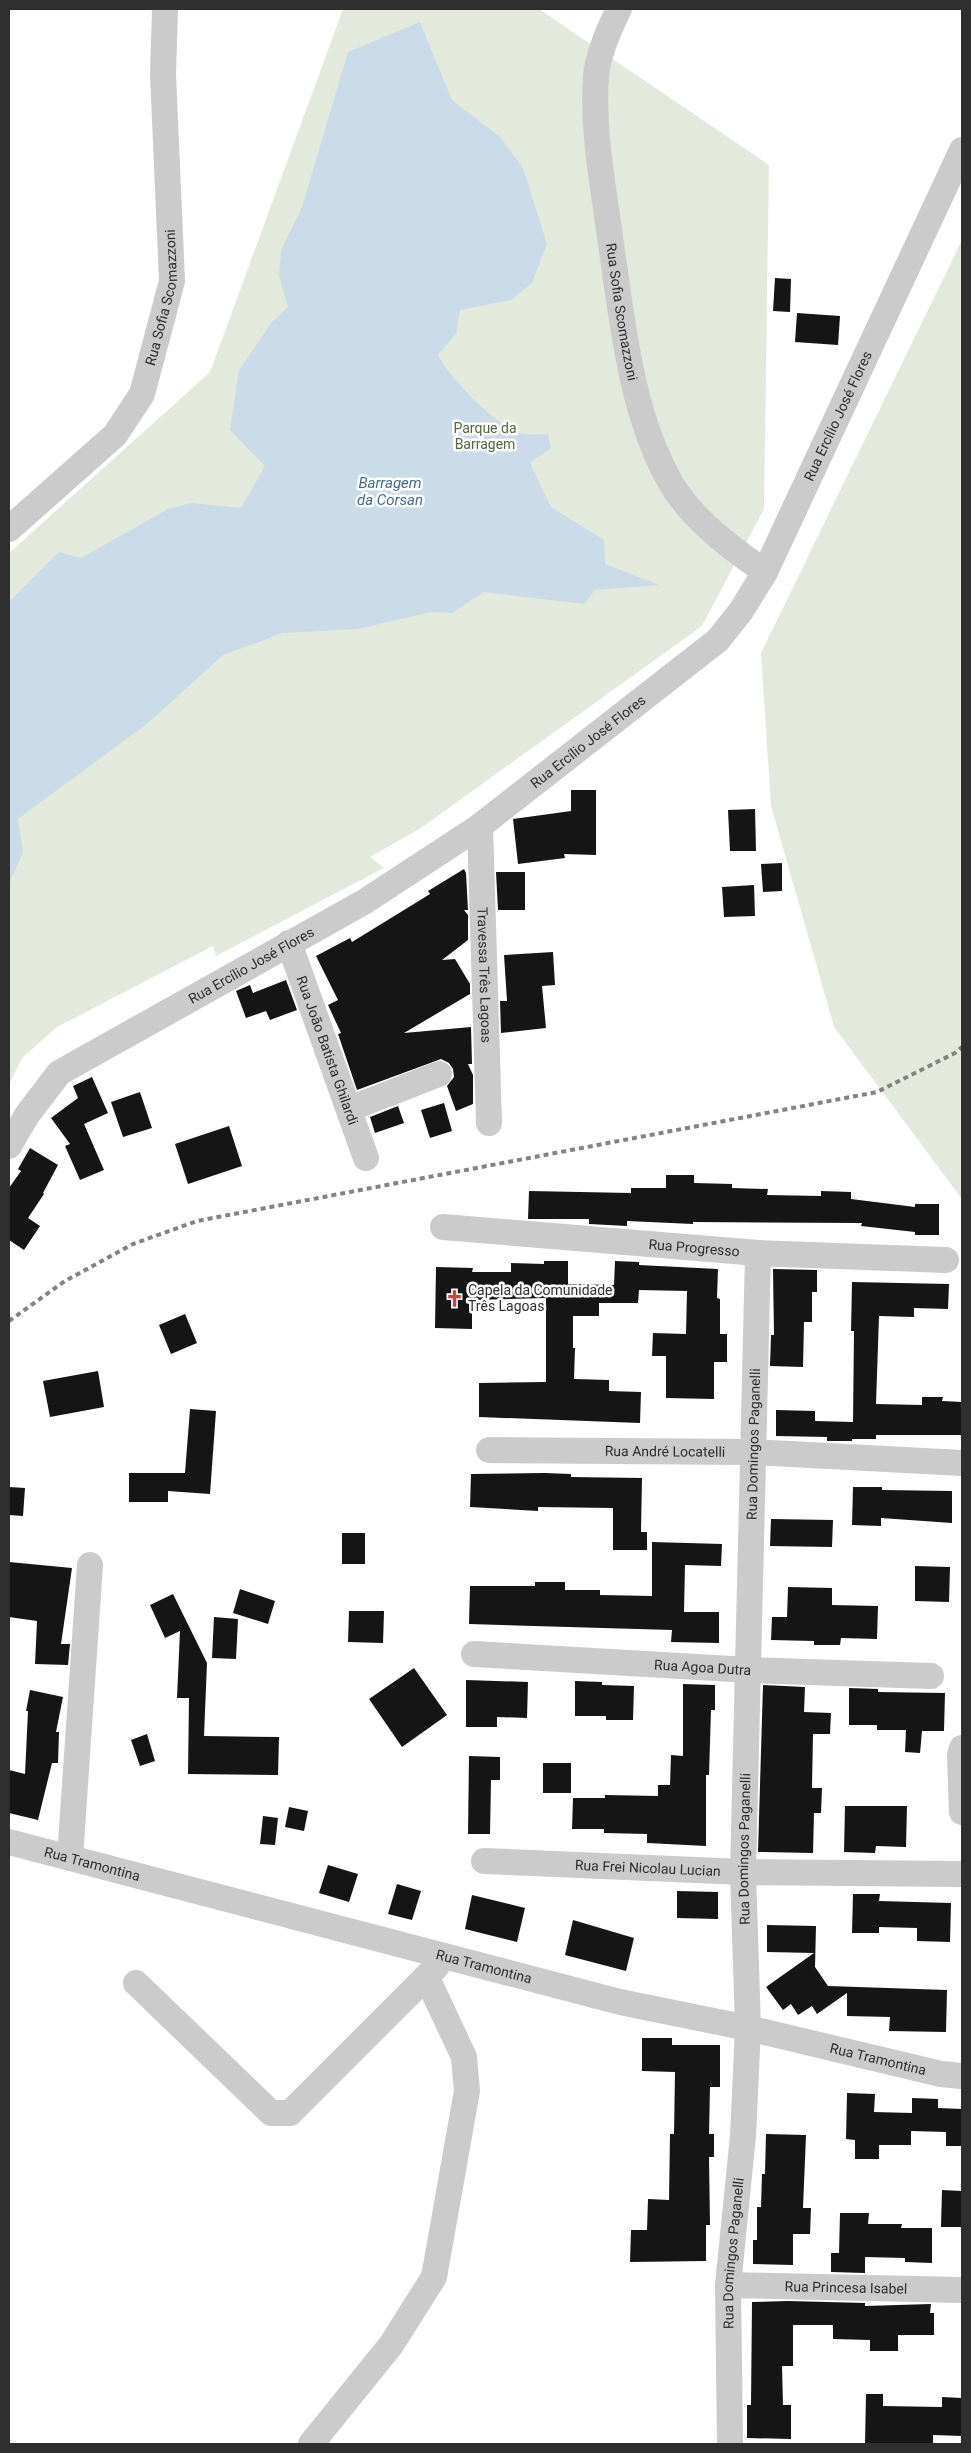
<svg xmlns="http://www.w3.org/2000/svg" width="971" height="2453" viewBox="0 0 971 2453" font-family="Roboto,sans-serif">
	<style>
		.green { fill: #e3eadd }
		.water { fill: #cbdbe8 }
		.building { fill: #151515 }
		.lines { fill: none; stroke-linecap: round; stroke-linejoin: round }
		.minor { stroke: #cbcbcb; stroke-width: 26 }
		.rail { stroke: #838383; stroke-width: 4; stroke-dasharray: 5 4; stroke-linecap: butt }
		.labels { text-anchor: middle; dominant-baseline: central; stroke-width: 5; stroke-linejoin: round; paint-order: stroke }
		.street-label { font-size: 14px; fill: #2e2e2e; stroke: #fff }
		.park-label { font-size: 14px; fill: #4f663f; stroke: #fff }
		.poi-label { font-size: 14px; fill: #2e2e2e; stroke: #fff; text-anchor: start }
		.water-label { font-size: 15px; font-style: italic; fill: #436a89; stroke: #fff }
	</style>
	<rect width="100%" height="100%" fill="#fff"/>
	<g class="green">
		<polygon points="343,9 539,9 769,165 764,509 702,626 421,828 370,857 384,868 216,956 213,946 57,1027 22,1058 9,1085 9,553 210,372"/>
		<polygon points="962,240 962,1199 834,1027 771,806 761,653"/>
	</g>
	<path class="water" d="M420,22L452,100L500,137L523,168L547,244L532,283L511,300L460,310L456,334L438,355C450,378 498,429 524,434C532,435 540,434 548,434L551,448L530,463L551,507L604,540L605,564L659,585L595,590L584,604L484,592L452,613L431,612L358,629L283,633L223,655L148,723L18,819L23,852L9,884V602L59,552L81,558L168,509L191,503L241,508L265,466L230,430L239,370L272,322L288,307L279,276L281,250L302,207L348,52Z"/>
	<g class="building">
		<polygon points="775,278 791,279 790,312 773,311"/>
		<polygon points="797,313 840,316 838,345 795,342"/>
		<polygon points="571,790 596,790 596,855 564,854 565,858 518,864 513,819 571,811"/>
		<polygon points="755,809 756,851 730,851 728,810"/>
		<polygon points="782,863 782,891 763,892 761,864"/>
		<polygon points="464,869 466,873 468,910 464,910 468,915 468,940 442,960 455,959 470,984 470,994 404,1033 471,1027 472,1064 468,1064 473,1075 473,1104 456,1111 447,1086 454,1077 453,1069 449,1063 441,1059 357,1090 338,1034 341,1033 328,1005 338,1000 316,956 350,938 352,942 430,894 428,891"/>
		<polygon points="496,872 525,872 525,910 498,910"/>
		<polygon points="754,885 755,916 724,917 722,887"/>
		<polygon points="553,952 555,985 542,986 546,1028 501,1033 500,1001 507,1001 504,955"/>
		<polygon points="286,980 297,1010 270,1020 266,1011 246,1018 236,991 250,985 253,993"/>
		<polygon points="92,1077 108,1113 84,1124 104,1170 80,1180 65,1146 70,1144 51,1118 78,1098 73,1086"/>
		<polygon points="140,1092 152,1128 123,1137 111,1102"/>
		<polygon points="444,1103 452,1131 430,1138 421,1110"/>
		<polygon points="398,1106 404,1123 375,1133 370,1117"/>
		<polygon points="229,1126 242,1166 188,1184 175,1144"/>
		<polygon points="30,1148 58,1165 43,1193 44,1194 28,1218 40,1226 24,1250 9,1240 9,1188 21,1171 18,1169"/>
		<polygon points="666,1175 694,1175 694,1183 732,1184 732,1188 768,1189 767,1195 821,1196 821,1191 851,1192 851,1199 915,1207 915,1204 939,1204 939,1235 915,1235 915,1232 861,1226 862,1223 693,1222 693,1224 627,1221 627,1226 589,1224 589,1219 528,1219 529,1191 631,1193 631,1188 666,1188"/>
		<polygon points="544,1261 568,1261 568,1284 614,1285 615,1261 639,1262 639,1265 718,1269 717,1298 720,1299 720,1334 727,1334 727,1362 714,1362 714,1399 666,1398 666,1356 652,1356 653,1333 686,1334 687,1291 639,1290 638,1303 599,1303 599,1316 573,1316 573,1348 575,1348 574,1379 609,1380 609,1391 641,1392 640,1423 479,1417 479,1383 546,1382 546,1298 472,1300 472,1329 435,1328 436,1267 473,1268 472,1272 511,1272 511,1263 544,1264"/>
		<polygon points="773,1269 817,1270 817,1292 812,1292 812,1322 804,1322 803,1367 770,1366 771,1335 774,1335"/>
		<polygon points="852,1282 949,1284 948,1309 914,1308 914,1317 879,1316 876,1404 922,1405 922,1397 943,1397 942,1401 962,1402 962,1435 876,1435 876,1439 852,1439 852,1441 827,1441 827,1437 776,1436 776,1410 815,1411 815,1421 853,1422 854,1331 851,1331"/>
		<polygon points="185,1314 197,1343 171,1354 159,1325"/>
		<polygon points="98,1371 104,1407 50,1417 43,1381"/>
		<polygon points="190,1409 216,1411 210,1494 168,1491 168,1502 129,1502 129,1473 185,1473"/>
		<polygon points="545,1473 571,1474 571,1477 642,1478 641,1532 647,1532 647,1550 613,1550 613,1508 538,1507 538,1511 470,1507 471,1474"/>
		<polygon points="9,1487 25,1488 23,1516 9,1515"/>
		<polygon points="853,1487 882,1487 882,1490 952,1491 952,1523 881,1518 881,1526 852,1525"/>
		<polygon points="771,1519 833,1520 832,1547 770,1546"/>
		<rect x="342" y="1533" width="23" height="31"/>
		<polygon points="652,1542 722,1544 721,1566 685,1565 684,1612 719,1612 719,1643 671,1642 672,1630 469,1624 470,1586 535,1586 535,1582 565,1582 565,1590 600,1590 600,1595 652,1596"/>
		<polygon points="9,1562 72,1568 61,1644 70,1644 68,1665 35,1664 37,1621 9,1617"/>
		<polygon points="915,1566 950,1567 949,1602 915,1601"/>
		<polygon points="788,1587 832,1588 832,1605 878,1606 877,1639 841,1638 840,1645 814,1645 814,1641 771,1640 772,1617 787,1617"/>
		<polygon points="240,1589 275,1601 268,1624 233,1613"/>
		<polygon points="173,1594 207,1663 204,1736 279,1737 278,1775 188,1774 189,1698 177,1698 180,1631 165,1638 150,1605"/>
		<polygon points="349,1611 384,1611 383,1643 348,1642"/>
		<polygon points="214,1617 238,1619 236,1659 212,1658"/>
		<polygon points="414,1668 447,1715 402,1747 369,1699"/>
		<polygon points="466,1680 528,1682 527,1718 497,1717 497,1727 466,1727"/>
		<polygon points="575,1681 602,1682 602,1685 634,1686 633,1720 606,1720 606,1716 575,1716"/>
		<polygon points="683,1684 715,1685 715,1710 711,1710 709,1775 706,1775 706,1846 647,1843 647,1834 604,1833 604,1829 572,1829 573,1798 605,1798 605,1795 658,1796 658,1785 670,1785 671,1755 683,1756"/>
		<polygon points="763,1685 805,1687 804,1712 831,1713 830,1734 813,1734 812,1788 822,1788 821,1813 814,1813 813,1853 758,1852"/>
		<polygon points="849,1688 878,1689 878,1692 945,1693 944,1731 922,1731 920,1753 905,1752 906,1730 877,1730 877,1725 849,1725"/>
		<polygon points="30,1690 63,1697 56,1732 59,1732 58,1763 52,1763 38,1820 9,1813 9,1770 25,1774 28,1711 26,1711"/>
		<polygon points="147,1734 155,1761 140,1766 131,1740"/>
		<polygon points="469,1756 500,1757 500,1780 491,1780 490,1834 468,1834"/>
		<rect x="543" y="1763" width="28" height="30"/>
		<polygon points="845,1806 907,1806 906,1847 876,1846 875,1853 844,1852"/>
		<polygon points="289,1807 308,1811 304,1831 285,1827"/>
		<polygon points="263,1816 278,1818 275,1845 260,1844"/>
		<polygon points="328,1865 358,1874 349,1902 319,1893"/>
		<polygon points="397,1884 421,1891 412,1920 388,1914"/>
		<polygon points="677,1891 718,1892 718,1919 677,1918"/>
		<polygon points="853,1894 880,1894 879,1901 951,1903 950,1942 917,1941 917,1928 879,1927 879,1933 852,1933"/>
		<polygon points="472,1895 525,1908 517,1942 465,1929"/>
		<polygon points="573,1920 634,1938 626,1971 565,1955"/>
		<polygon points="767,1925 816,1926 815,1967 828,1986 947,1990 946,2032 889,2031 890,2017 847,2016 847,1993 817,2014 812,2006 798,2015 791,2004 783,2010 766,1987 814,1953 767,1952"/>
		<polygon points="642,2038 672,2038 672,2045 720,2045 720,2087 710,2087 709,2134 714,2134 714,2157 709,2157 710,2225 706,2225 706,2261 630,2262 631,2230 647,2230 648,2199 669,2200 670,2134 674,2134 675,2072 642,2071"/>
		<polygon points="847,2093 875,2094 874,2112 912,2113 912,2098 938,2099 938,2108 962,2109 962,2146 946,2146 946,2132 911,2131 911,2145 879,2145 879,2159 855,2159 855,2140 846,2139"/>
		<polygon points="766,2134 806,2135 803,2208 811,2208 810,2234 793,2234 793,2265 753,2264 753,2240 757,2240 757,2207 761,2207 762,2174 765,2174"/>
		<polygon points="942,2190 962,2191 962,2227 941,2227"/>
		<polygon points="840,2213 869,2213 868,2224 902,2224 901,2228 932,2228 932,2263 905,2262 905,2258 865,2257 865,2273 831,2272 831,2253 839,2253"/>
		<polygon points="788,2301 865,2303 865,2306 931,2304 930,2313 934,2313 934,2335 898,2335 898,2351 870,2351 870,2340 833,2339 833,2325 793,2325 793,2366 782,2366 783,2405 791,2405 791,2439 747,2438 747,2405 751,2405 752,2302"/>
		<polygon points="866,2394 883,2394 883,2406 942,2407 942,2397 962,2398 962,2436 933,2435 933,2444 865,2444"/>
	</g>
	<g class="lines">
		<g class="minor">
			<path id="s1" d="M619,9C609,29 598,53 596,76C592,130 603,184 610,237C622,317 630,414 672,485C695,522 730,547 765,572"/>
			<path id="s2" d="M9,529L115,435L142,394L172,281L163,74L165,9"/>
			<path id="s3" d="M480,826L489,1123"/>
			<path id="s4" d="M289,943L366,1158"/>
			<polyline points="349,1109 439,1074"/>
			<path id="s5" d="M9,1146L27,1115L59,1073L364,902L480,826L718,640L741,611L765,572L962,150"/>
			<path id="s6" d="M443,1227L758,1253L946,1260"/>
			<path id="s7" d="M489,1450L754,1452L962,1463"/>
			<path id="s8" d="M474,1654L749,1670L931,1676"/>
			<polyline points="962,1748 960,1756 962,1812"/>
			<path id="s9" d="M9,1842L620,2002L748,2028L941,2074L962,2076"/>
			<polyline points="70,1858 90,1565"/>
			<path id="s10" d="M484,1861L743,1872L962,1874"/>
			<polyline points="136,1983 271,2113 290,2113 437,1966"/>
			<path id="s11" d="M728,2285L962,2290"/>
			<polyline points="311,2444 391,2345 434,2277 467,2091 464,2057 427,1978"/>
			<path id="s12" d="M730,2444L728,2285L743,2136L748,2028L743,1872L758,1253"/>
		</g>
		<polyline class="rail" points="9,1321 65,1281 133,1244 197,1221 877,1092 955,1053 962,1047"/>
	</g>
	<defs>
		<symbol id="church-bare" viewBox="-9 -9 18 18"><path d="M-1.2-6h2.4v3.5h3.3v2.4h-3.3V6h-2.4V-.1h-3.3v-2.4h3.3Z" fill="#d63f42" stroke="#fff" stroke-width="2.5" paint-order="stroke"/></symbol>
	</defs>
	<g fill-rule="evenodd">
		<use href="#church-bare" x="442" y="1286" width="25" height="25"/>
	</g>
	<g class="labels">
		<g class="street-label">
			<text stroke="none"><textPath href="#s2" startOffset="290">Rua Sofia Scomazzoni</textPath></text>
			<text stroke="none"><textPath href="#s1" startOffset="309">Rua Sofia Scomazzoni</textPath></text>
			<text stroke="none"><textPath href="#s5" startOffset="1134">Rua Ercílio José Flores</textPath></text>
			<text stroke="none"><textPath href="#s5" startOffset="714">Rua Ercílio José Flores</textPath></text>
			<text stroke="none"><textPath href="#s5" startOffset="309">Rua Ercílio José Flores</textPath></text>
			<text stroke="none"><textPath href="#s3" startOffset="149">Travessa Três Lagoas</textPath></text>
			<text stroke="none"><textPath href="#s4" startOffset="114">Rua João Batista Ghilardi</textPath></text>
			<text stroke="none"><textPath href="#s6" startOffset="252">Rua Progresso</textPath></text>
			<text stroke="none"><textPath href="#s12" startOffset="1001">Rua Domingos Paganelli</textPath></text>
			<text stroke="none"><textPath href="#s7" startOffset="176">Rua André Locatelli</textPath></text>
			<text stroke="none"><textPath href="#s8" startOffset="229">Rua Agoa Dutra</textPath></text>
			<text stroke="none"><textPath href="#s12" startOffset="596">Rua Domingos Paganelli</textPath></text>
			<text stroke="none"><textPath href="#s9" startOffset="86">Rua Tramontina</textPath></text>
			<text stroke="none"><textPath href="#s10" startOffset="164">Rua Frei Nicolau Lucian</textPath></text>
			<text stroke="none"><textPath href="#s9" startOffset="491">Rua Tramontina</textPath></text>
			<text stroke="none"><textPath href="#s9" startOffset="896">Rua Tramontina</textPath></text>
			<text stroke="none"><textPath href="#s12" startOffset="191">Rua Domingos Paganelli</textPath></text>
			<text stroke="none"><textPath href="#s11" startOffset="118">Rua Princesa Isabel</textPath></text>
		</g>
		<g class="park-label">
			<text x="485" y="428">Parque da<tspan x="485" dy="16">Barragem</tspan></text>
		</g>
		<g class="poi-label">
			<text x="468" y="1290">Capela da Comunidade<tspan x="468" dy="16">Três Lagoas</tspan></text>
		</g>
		<g class="water-label">
			<text x="390" y="483">Barragem<tspan x="390" dy="17">da Corsan</tspan></text>
		</g>
	</g>
	<rect width="971" height="2453" fill="none" stroke="#2e2e2e" stroke-width="20"/>
</svg>
